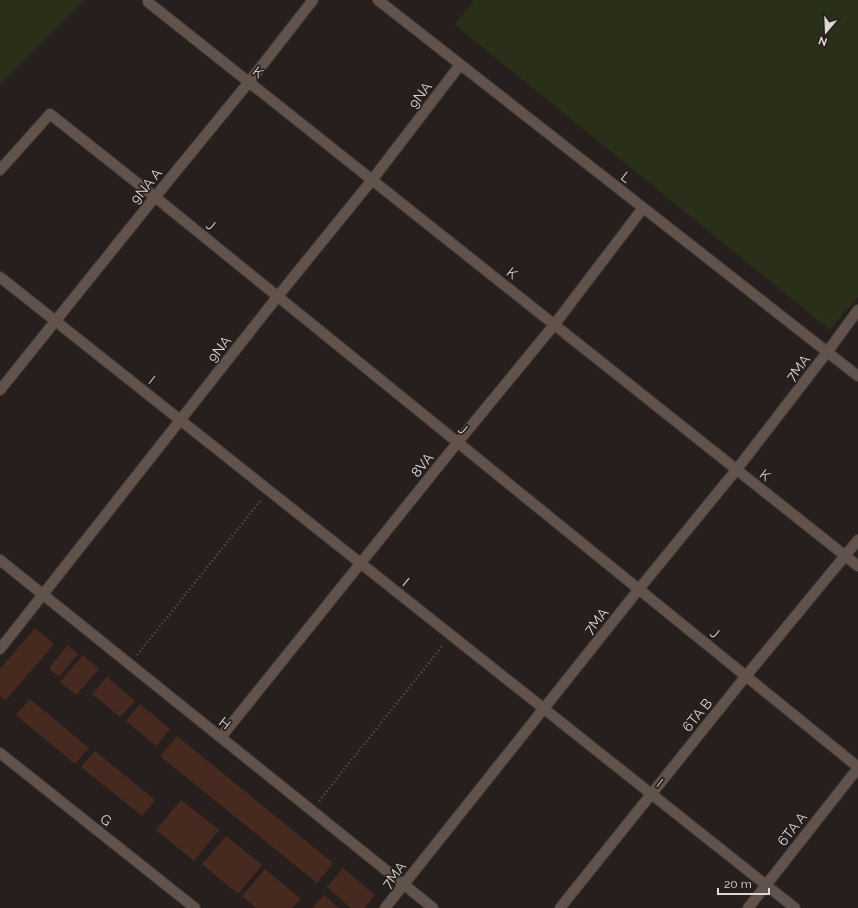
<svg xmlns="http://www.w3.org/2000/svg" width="858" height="908" viewBox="0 0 858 908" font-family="Raleway,sans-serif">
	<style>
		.green { fill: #292f18 }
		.building { fill: #472a1f }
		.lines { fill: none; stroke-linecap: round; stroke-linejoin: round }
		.lane-casing { stroke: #403937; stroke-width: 12 }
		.street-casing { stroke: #403937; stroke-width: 12 }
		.path { stroke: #5d5755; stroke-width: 2.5; stroke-dasharray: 1 3; stroke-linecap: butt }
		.lane { stroke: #61534b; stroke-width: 10 }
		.street { stroke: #61534b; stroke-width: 10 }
		.labels { text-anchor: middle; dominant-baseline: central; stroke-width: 3.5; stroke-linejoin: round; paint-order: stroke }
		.street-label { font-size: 14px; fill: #ddd8d6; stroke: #261f1d }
	</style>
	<rect width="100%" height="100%" fill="#261f1d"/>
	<g class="green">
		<polygon points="0,0 85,0 0,85"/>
		<polygon points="474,0 858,0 858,297 830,330 455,25"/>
	</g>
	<g class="building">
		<polygon points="35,628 54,644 5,701 0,696 0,669"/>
		<polygon points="68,645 78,654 59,677 49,668"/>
		<polygon points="83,655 99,669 76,695 60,682"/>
		<polygon points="107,677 135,701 120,717 92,694"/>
		<polygon points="30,699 89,748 75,764 16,715"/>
		<polygon points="140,704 170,729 156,746 126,721"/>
		<polygon points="177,736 333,863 317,883 160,756"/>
		<polygon points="95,751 155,800 142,816 81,767"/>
		<polygon points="181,800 219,830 194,861 156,830"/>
		<polygon points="226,836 262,865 238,894 202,864"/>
		<polygon points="343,868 375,895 364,908 351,908 327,887"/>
		<polygon points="265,869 301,899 292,908 256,908 242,896"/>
		<polygon points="324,895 339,908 312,908"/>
	</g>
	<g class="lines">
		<defs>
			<polyline id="lane" points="828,351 858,310"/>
			<g id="street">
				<polyline points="378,0 858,376"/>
				<polyline points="148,2 858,566"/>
				<polyline points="0,170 50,114 155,197 858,767"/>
				<polyline points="0,277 795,908"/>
				<polyline points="0,390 155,197 249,82 313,0"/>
				<polyline points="0,560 433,908"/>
				<polyline points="0,649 278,296 372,180 460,65"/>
				<polyline points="221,737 458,442 554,325 643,208"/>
				<polyline points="0,753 195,908"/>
				<polyline points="385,908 639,589 737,469 828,351"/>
				<polyline points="560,908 746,676 858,540"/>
				<polyline points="748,908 858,768"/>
			</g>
		</defs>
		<use href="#lane" class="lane-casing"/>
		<use href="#street" class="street-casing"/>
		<g class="path">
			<polyline points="137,655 261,500"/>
			<polyline points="319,801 443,645"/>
		</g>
		<use href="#lane" class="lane"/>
		<use href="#street" class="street"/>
	</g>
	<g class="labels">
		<g class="street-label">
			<text transform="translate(258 72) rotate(38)">K</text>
			<text transform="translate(420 95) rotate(-53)">9NA</text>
			<text transform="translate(626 177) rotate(38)">L</text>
			<text transform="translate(146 186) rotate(-51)">9NA A</text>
			<text transform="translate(211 225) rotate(39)">J</text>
			<text transform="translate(512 273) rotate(38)">K</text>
			<text transform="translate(219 349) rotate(-52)">9NA</text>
			<text transform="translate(798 368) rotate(-52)">7MA</text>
			<text transform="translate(152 380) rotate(38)">I</text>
			<text transform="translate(463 429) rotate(39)">J</text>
			<text transform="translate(422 465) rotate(-51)">8VA</text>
			<text transform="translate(765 475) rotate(38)">K</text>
			<text transform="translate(406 582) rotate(39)">I</text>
			<text transform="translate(596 621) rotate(-51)">7MA</text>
			<text transform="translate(715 633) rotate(39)">J</text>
			<text transform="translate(697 715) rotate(-51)">6TA B</text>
			<text transform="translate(225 723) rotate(39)">H</text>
			<text transform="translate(660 783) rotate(38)">I</text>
			<text transform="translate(106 820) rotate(38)">G</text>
			<text transform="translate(792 829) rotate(-52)">6TA A</text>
			<text transform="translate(394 875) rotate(-52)">7MA</text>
		</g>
	</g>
	<g transform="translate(826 32) rotate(199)" stroke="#261f1d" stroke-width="3" paint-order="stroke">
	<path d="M0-3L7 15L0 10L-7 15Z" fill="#ddd8d6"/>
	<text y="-6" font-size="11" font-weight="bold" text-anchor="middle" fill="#ddd8d6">N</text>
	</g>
	<path d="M718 888v6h51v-6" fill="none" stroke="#ddd8d6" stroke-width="2"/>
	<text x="724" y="888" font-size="12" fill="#ddd8d6" stroke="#261f1d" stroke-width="3" paint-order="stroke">20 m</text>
</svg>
